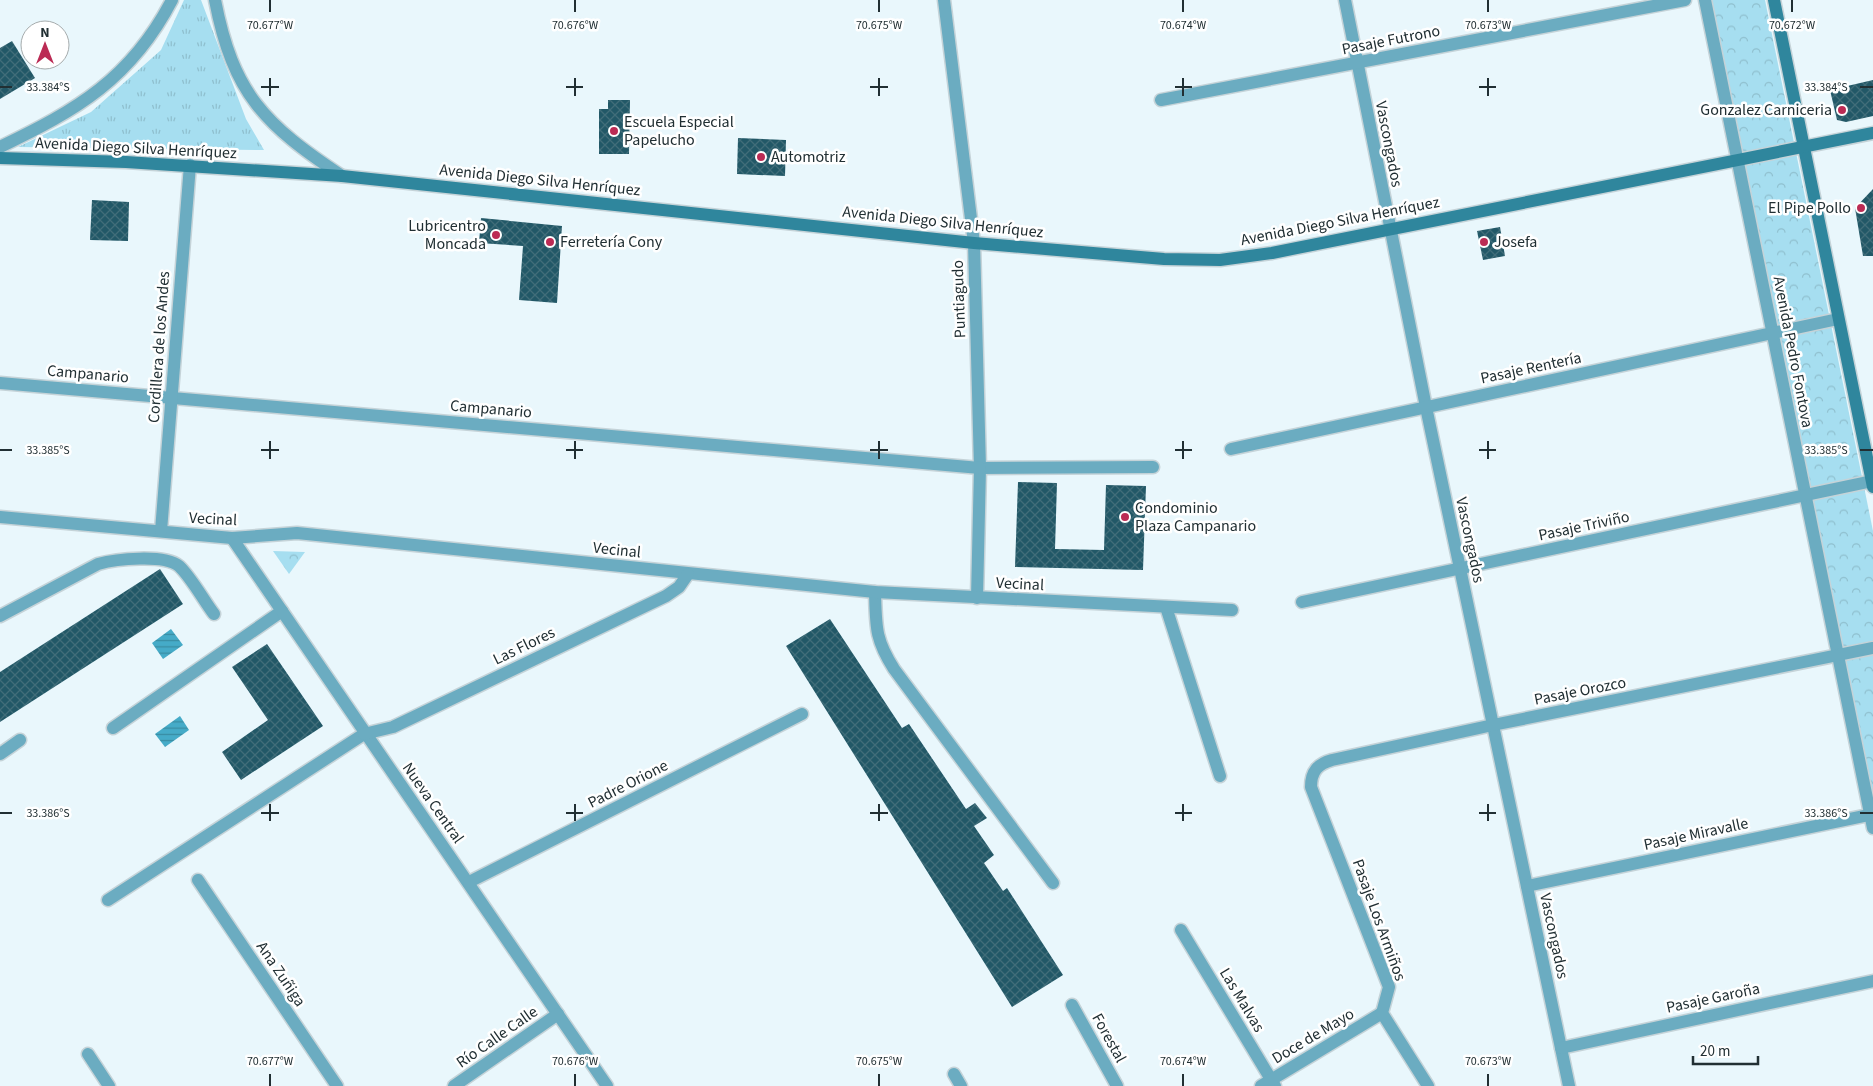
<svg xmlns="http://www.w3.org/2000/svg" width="1873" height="1086" viewBox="0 0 1873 1086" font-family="'Source Sans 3',sans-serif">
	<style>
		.grass { fill: url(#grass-tufts) }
		.park { fill: url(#park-crowns) }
		.water { fill: url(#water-rules) }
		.building { fill: url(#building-cross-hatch) }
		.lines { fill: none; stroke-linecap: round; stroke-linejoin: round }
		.service-casing { stroke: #c5d3d8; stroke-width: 15 }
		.minor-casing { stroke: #c5d3d8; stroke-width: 15 }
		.secondary-casing { stroke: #c5d3d8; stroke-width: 15 }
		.service { stroke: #6bacc1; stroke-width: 12 }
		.minor { stroke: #6bacc1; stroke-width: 12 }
		.secondary { stroke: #2f869d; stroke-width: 12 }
		.ticks { fill: none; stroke: #212f33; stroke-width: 2 }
		.poi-dot { fill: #bb2b54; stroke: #fff; stroke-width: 2 }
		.labels { text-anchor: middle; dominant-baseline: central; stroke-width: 5; stroke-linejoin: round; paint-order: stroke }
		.street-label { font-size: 16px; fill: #212f33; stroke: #fff }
		.poi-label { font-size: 16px; fill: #212f33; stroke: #fff; text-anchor: start }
		.ticks-label { font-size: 12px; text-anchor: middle; fill: #212f33; stroke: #fff; stroke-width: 5; stroke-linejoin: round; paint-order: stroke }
	</style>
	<defs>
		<pattern id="grass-tufts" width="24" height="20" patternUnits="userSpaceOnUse" patternTransform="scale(1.25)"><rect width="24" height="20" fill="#a6def0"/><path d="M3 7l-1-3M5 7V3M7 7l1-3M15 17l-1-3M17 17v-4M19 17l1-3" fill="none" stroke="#8fbfce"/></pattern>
		<pattern id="park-crowns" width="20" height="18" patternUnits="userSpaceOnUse" patternTransform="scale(1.25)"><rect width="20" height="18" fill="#a6def0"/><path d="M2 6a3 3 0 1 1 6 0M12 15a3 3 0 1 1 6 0" fill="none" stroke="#8fbfce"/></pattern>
		<pattern id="water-rules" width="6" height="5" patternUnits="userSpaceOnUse" patternTransform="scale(1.25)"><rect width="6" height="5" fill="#45abc8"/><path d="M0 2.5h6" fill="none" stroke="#398ca3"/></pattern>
		<pattern id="building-cross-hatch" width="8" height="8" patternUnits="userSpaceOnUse" patternTransform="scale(1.25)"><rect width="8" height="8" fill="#225867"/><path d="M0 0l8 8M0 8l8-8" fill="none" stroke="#416d79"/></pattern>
	</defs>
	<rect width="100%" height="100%" fill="#e9f7fc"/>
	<polygon class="grass" points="184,0 201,0 246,119 264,150 18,147 91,112 161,50"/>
	<g class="park">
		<polygon points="1709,0 1765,0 1873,531 1873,810"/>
		<polygon points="273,551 305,552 289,574"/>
	</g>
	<g class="water">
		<polygon points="171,629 183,645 163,659 152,643"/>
		<polygon points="180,716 189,730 165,747 155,734"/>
	</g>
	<g class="building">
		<polygon points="12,41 35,78 0,99 0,48"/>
		<polygon points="1873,80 1873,116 1846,122 1837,120 1830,90"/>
		<polygon points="608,100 630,100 629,154 599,154 599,109 608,109"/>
		<polygon points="738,138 786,140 785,176 737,174"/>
		<polygon points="1873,189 1873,256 1863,256 1855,208"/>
		<polygon points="92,200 129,202 128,241 90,240"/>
		<polygon points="481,218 562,226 557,303 519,300 523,246 479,243"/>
		<polygon points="1500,227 1505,256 1483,260 1477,231"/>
		<polygon points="1018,482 1057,483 1055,549 1104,550 1106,485 1146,486 1143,570 1015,567"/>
		<polygon points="160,569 183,604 0,722 0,672"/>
		<polygon points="830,619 902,728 909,724 966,809 975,803 987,818 974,826 994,855 984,863 1003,891 1007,888 1063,975 1012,1007 786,646"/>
		<polygon points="267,644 323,726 241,780 222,752 268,720 232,667"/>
	</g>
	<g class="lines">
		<defs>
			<g id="service">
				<polyline points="980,468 1153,467"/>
				<path d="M875,592C876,627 875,639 894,669L1053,883"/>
				<polyline points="1166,607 1220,776"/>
				<path d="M0,616L98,564C116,559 164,554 179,566C191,577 204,601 214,614"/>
				<polyline points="113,728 282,611"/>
				<polyline points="0,754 20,740"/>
				<polyline points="108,900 364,734"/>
				<polyline points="88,1054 109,1086"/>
			</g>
			<g id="minor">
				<path d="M215,0C233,94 265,125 342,176"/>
				<polyline points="944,0 974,243 980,468 977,598"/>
				<polyline points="1345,0 1426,407 1569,1086"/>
				<polyline points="1705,0 1873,828"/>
				<polyline points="1161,100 1685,0"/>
				<path d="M0,147C77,110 131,79 172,0"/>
				<polyline points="0,383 980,468"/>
				<polyline points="1231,449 1838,319"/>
				<polyline points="0,517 232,538 297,533 875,592 1232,610"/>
				<polyline points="161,531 190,165"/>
				<polyline points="232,538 607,1086"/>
				<polyline points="1302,602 1872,481"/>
				<polyline points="364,734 393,727 666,596 679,587 688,574"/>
				<polyline points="198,880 337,1086"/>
				<polyline points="469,882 802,714"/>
				<polyline points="1527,886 1873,814"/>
				<polyline points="1181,930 1275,1086"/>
				<polyline points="1072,1005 1117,1086"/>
				<polyline points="1561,1048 1873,981"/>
				<polyline points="954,1074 961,1086"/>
				<polyline points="454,1086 558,1014"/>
				<polyline points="1261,1086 1382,1013"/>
				<path d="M1428,1086L1382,1013L1389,987L1311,787C1311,771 1318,764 1332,760L1493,725L1873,648"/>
			</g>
			<g id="secondary">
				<polyline points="1774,0 1873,487"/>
				<polyline points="0,158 126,162 342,176 974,243 1164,259 1220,260 1272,253 1873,133"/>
			</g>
		</defs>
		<use href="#service" class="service-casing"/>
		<use href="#minor" class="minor-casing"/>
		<use href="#secondary" class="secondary-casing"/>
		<use href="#service" class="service"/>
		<use href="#minor" class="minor"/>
		<use href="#secondary" class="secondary"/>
	</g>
	<path class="ticks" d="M270,0V12M575,0V12M879,0V12M1183,0V12M1488,0V12M1792,0V12M270,78V96M575,78V96M879,78V96M1183,78V96M1488,78V96M0,87H12M261,87H279M566,87H583M870,87H888M1175,87H1192M1479,87H1496M1860,87H1873M270,441V459M575,441V459M879,441V459M1183,441V459M1488,441V459M0,450H12M261,450H279M566,450H583M870,450H888M1175,450H1192M1479,450H1496M1860,450H1873M270,804V821M575,804V821M879,804V821M1183,804V821M1488,804V821M0,813H12M261,813H279M566,813H583M870,813H888M1175,813H1192M1479,813H1496M1860,813H1873M270,1074V1086M575,1074V1086M879,1074V1086M1183,1074V1086M1488,1074V1086"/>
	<g class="poi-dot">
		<circle cx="1842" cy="110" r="5"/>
		<circle cx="614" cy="131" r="5"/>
		<circle cx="761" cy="157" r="5"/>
		<circle cx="1861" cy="208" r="5"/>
		<circle cx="496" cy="235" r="5"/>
		<circle cx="550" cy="242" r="5"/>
		<circle cx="1484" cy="242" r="5"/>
		<circle cx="1125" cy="517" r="5"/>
	</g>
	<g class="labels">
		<g class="street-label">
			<text transform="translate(1391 40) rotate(-11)">Pasaje Futrono</text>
			<text transform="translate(1389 144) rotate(79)">Vascongados</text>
			<text transform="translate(136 148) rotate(3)">Avenida Diego Silva Henríquez</text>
			<text transform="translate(540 180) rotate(6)">Avenida Diego Silva Henríquez</text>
			<text transform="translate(1340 221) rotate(-11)">Avenida Diego Silva Henríquez</text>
			<text transform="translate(943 222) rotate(6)">Avenida Diego Silva Henríquez</text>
			<text transform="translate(959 299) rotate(-92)">Puntiagudo</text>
			<text transform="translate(159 347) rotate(-86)">Cordillera de los Andes</text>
			<text transform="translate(1793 352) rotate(79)">Avenida Pedro Fontova</text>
			<text transform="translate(1531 368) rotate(-12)">Pasaje Rentería</text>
			<text transform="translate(88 374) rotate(5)">Campanario</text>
			<text transform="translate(491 409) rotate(5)">Campanario</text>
			<text transform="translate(213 519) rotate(3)">Vecinal</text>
			<text transform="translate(1584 526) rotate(-12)">Pasaje Triviño</text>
			<text transform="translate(1470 540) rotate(78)">Vascongados</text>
			<text transform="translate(617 550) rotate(6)">Vecinal</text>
			<text transform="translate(1020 584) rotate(3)">Vecinal</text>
			<text transform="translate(524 646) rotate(-26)">Las Flores</text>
			<text transform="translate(1580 691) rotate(-11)">Pasaje Orozco</text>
			<text transform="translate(628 784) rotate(-27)">Padre Orione</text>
			<text transform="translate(433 803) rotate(55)">Nueva Central</text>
			<text transform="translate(1696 834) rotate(-12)">Pasaje Miravalle</text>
			<text transform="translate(1379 920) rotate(70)">Pasaje Los Armiños</text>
			<text transform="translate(1554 936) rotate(78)">Vascongados</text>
			<text transform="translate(281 974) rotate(56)">Ana Zuñiga</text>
			<text transform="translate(1713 998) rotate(-12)">Pasaje Garoña</text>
			<text transform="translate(1242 1000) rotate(59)">Las Malvas</text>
			<text transform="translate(1313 1036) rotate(-31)">Doce de Mayo</text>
			<text transform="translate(497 1037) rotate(-35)">Río Calle Calle</text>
			<text transform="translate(1109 1038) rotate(61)">Forestal</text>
		</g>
		<g class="poi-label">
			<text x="1832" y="110" text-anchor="end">Gonzalez Carniceria</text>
			<text x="624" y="122">Escuela Especial<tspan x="624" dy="18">Papelucho</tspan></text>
			<text x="771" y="157">Automotriz</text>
			<text x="1851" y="208" text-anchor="end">El Pipe Pollo</text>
			<text x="486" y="226" text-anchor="end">Lubricentro<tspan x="486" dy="18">Moncada</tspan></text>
			<text x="560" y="242">Ferretería Cony</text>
			<text x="1494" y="242">Josefa</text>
			<text x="1135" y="508">Condominio<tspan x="1135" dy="18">Plaza Campanario</tspan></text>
		</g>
	</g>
	<g class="ticks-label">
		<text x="270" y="29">70.677°W</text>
		<text x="575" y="29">70.676°W</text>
		<text x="879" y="29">70.675°W</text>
		<text x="1183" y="29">70.674°W</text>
		<text x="1488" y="29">70.673°W</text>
		<text x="1792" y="29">70.672°W</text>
		<text x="48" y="91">33.384°S</text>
		<text x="1826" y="91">33.384°S</text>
		<text x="48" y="454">33.385°S</text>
		<text x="1826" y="454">33.385°S</text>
		<text x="48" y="817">33.386°S</text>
		<text x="1826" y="817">33.386°S</text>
		<text x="270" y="1065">70.677°W</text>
		<text x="575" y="1065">70.676°W</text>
		<text x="879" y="1065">70.675°W</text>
		<text x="1183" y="1065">70.674°W</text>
		<text x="1488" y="1065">70.673°W</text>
	</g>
	<g transform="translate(45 45)"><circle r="24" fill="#ffffff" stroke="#a6acad"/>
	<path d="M0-4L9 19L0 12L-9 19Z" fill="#bb2b54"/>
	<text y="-8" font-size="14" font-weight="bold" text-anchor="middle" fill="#212f33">N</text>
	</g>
	<path d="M1693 1056v8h65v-8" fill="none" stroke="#212f33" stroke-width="2.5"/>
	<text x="1700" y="1056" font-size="15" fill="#212f33" stroke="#ffffff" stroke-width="4" paint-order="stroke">20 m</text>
</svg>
